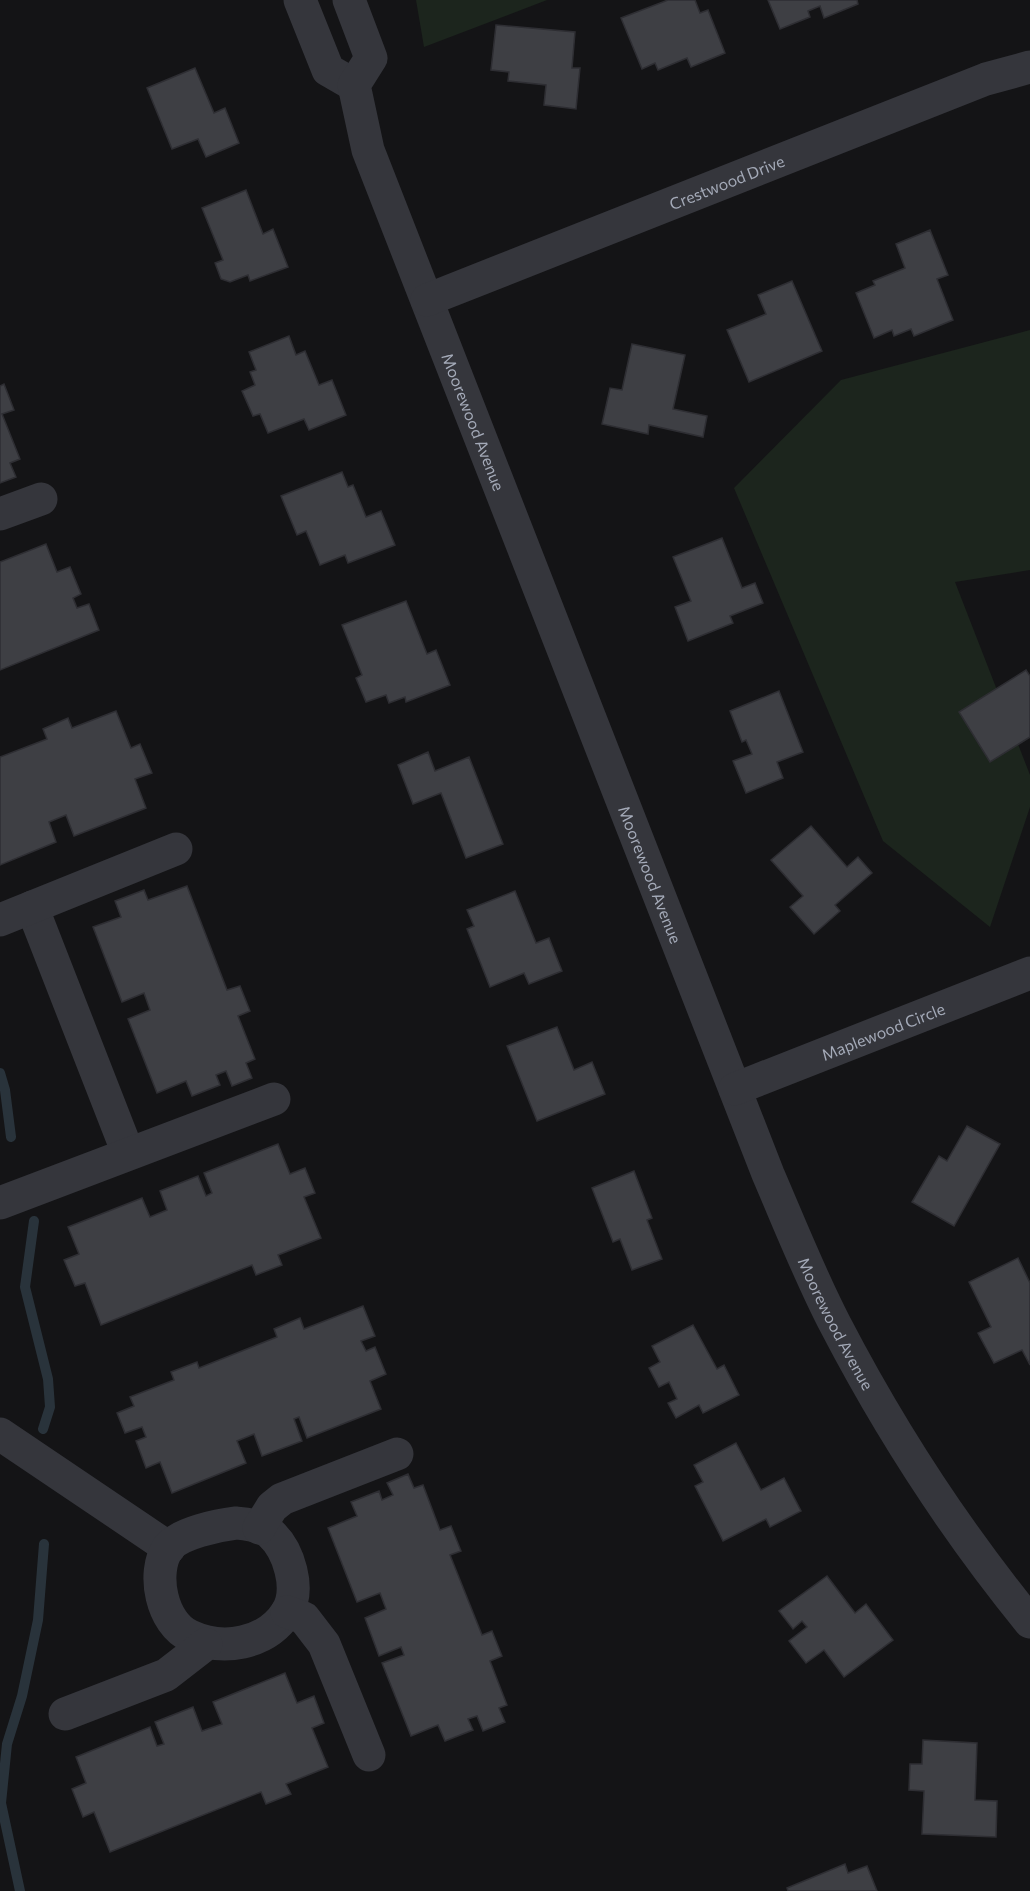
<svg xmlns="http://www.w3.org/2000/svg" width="1030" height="1891" viewBox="0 0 1030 1891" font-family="Commissioner,sans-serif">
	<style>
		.green { fill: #1c251d }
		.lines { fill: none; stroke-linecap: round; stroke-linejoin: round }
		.stream { stroke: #29333b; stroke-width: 10 }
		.building { fill: #3e3f44; stroke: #2e2e33; stroke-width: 1.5 }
		.street { stroke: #35363c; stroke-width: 33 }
		.labels { text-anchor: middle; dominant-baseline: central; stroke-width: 6; stroke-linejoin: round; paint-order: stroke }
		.street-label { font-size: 16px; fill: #a4aab8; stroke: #0f0f11 }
	</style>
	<rect width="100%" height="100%" fill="#141416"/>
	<g class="green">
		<polygon points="416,0 547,0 424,47"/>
		<polygon points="1030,330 1030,570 955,582 1030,775 1030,807 990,927 883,841 734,488 841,380"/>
	</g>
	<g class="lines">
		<g class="stream">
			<polyline points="0,1073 5,1090 11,1137"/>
			<polyline points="34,1221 25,1287 48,1379 50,1407 43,1429"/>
			<polyline points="20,1891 1,1803 7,1744 22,1696 38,1620 44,1544"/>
		</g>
	</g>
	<g class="building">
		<polygon points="668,0 695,0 700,13 708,10 725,53 691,67 687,58 658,70 655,63 642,69 621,18"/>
		<polygon points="768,0 857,0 858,4 824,18 820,6 808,11 810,17 780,29"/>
		<polygon points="496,25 575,32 572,68 580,68 576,109 544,105 546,85 508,81 509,72 491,70"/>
		<polygon points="195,68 214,113 225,108 239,143 206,157 198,139 172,149 147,88"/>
		<polygon points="246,190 263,234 273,229 288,267 250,281 248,275 230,282 221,279 215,263 223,260 202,208"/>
		<polygon points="930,230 948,275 937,279 953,320 914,336 911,329 894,336 892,330 874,338 856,293 875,285 873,281 905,268 896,244"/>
		<polygon points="792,281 822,351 749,382 727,330 766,314 758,295"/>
		<polygon points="289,336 296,355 305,351 319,385 332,380 346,415 309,430 304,419 268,433 260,414 253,416 242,391 255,385 250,372 256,370 249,352"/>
		<polygon points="632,344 685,355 673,409 707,416 703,437 649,425 648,434 602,424 610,388 622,390"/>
		<polygon points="4,384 14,410 2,414 20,459 10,463 16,477 0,483 0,386"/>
		<polygon points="342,472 348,487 353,485 366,517 381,511 395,545 348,563 345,555 320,565 306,531 297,535 281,496"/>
		<polygon points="722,538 742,588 755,583 763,603 730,616 733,623 688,641 675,607 691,601 673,557"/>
		<polygon points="46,544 57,572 70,567 81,594 73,598 77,608 89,604 99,630 0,670 0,562"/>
		<polygon points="406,601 427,654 436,650 450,685 406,702 405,697 389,703 386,695 366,702 356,678 362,675 342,625"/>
		<polygon points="1026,670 1030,676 1030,737 990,762 959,712"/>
		<polygon points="779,691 803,752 777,762 783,778 746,793 733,761 752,754 746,740 742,742 730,711"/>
		<polygon points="116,711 131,748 140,744 152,773 135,779 146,808 74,836 66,815 49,822 56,842 0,865 0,757 47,739 43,729 68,718 72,728"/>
		<polygon points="428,752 435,771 469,757 503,844 466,858 441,793 413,804 398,765"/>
		<polygon points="811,826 847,867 858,857 872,873 835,905 840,911 814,934 790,907 803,896 771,860"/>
		<polygon points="187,886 227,990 240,986 250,1011 238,1016 255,1059 246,1063 252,1078 232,1086 226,1071 216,1075 220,1085 192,1096 186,1081 157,1093 128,1019 150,1010 144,993 122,1002 93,927 121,917 115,901 144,890 148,900"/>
		<polygon points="515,891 536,943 549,938 562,971 529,984 524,973 490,987 467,929 474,926 467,910"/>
		<polygon points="557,1027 574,1070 592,1062 605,1094 537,1121 507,1046"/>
		<polygon points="967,1126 1000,1144 954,1226 912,1202 939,1156 947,1161"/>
		<polygon points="278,1144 290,1174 305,1168 315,1193 304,1197 321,1238 278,1255 282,1265 256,1275 252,1265 101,1325 85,1283 75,1286 64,1260 79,1254 68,1227 142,1198 150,1217 167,1210 160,1191 198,1176 206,1196 212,1193 204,1173"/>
		<polygon points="634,1171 652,1218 647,1220 662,1259 632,1270 620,1239 613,1242 592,1188"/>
		<polygon points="1018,1258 1030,1283 1030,1365 1022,1350 994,1363 978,1333 991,1327 969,1282"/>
		<polygon points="363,1306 375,1336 361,1341 366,1351 375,1347 386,1374 370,1381 381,1409 307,1438 299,1417 294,1419 302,1441 262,1456 254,1434 237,1441 246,1463 172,1493 160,1462 146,1468 136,1441 146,1437 142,1427 125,1433 117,1413 134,1406 130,1397 174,1380 171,1372 197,1362 199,1368 277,1337 274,1329 300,1318 304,1329"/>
		<polygon points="693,1325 717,1369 724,1365 739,1395 703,1413 699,1405 676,1418 668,1403 677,1399 669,1382 659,1387 649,1368 660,1362 652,1346"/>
		<polygon points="736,1443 761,1490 784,1478 801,1511 770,1527 766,1519 723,1541 695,1486 703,1482 694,1465"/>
		<polygon points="408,1474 414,1488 423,1485 440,1530 451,1526 461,1551 450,1555 482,1635 492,1631 502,1656 490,1661 507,1705 499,1708 505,1722 483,1731 477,1716 468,1719 473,1730 445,1741 438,1725 411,1736 382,1663 404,1655 401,1647 379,1656 365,1618 386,1609 380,1593 357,1602 328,1528 357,1516 351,1502 379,1491 382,1500 393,1495 387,1483"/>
		<polygon points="827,1576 855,1613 866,1604 893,1640 844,1677 824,1650 806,1663 789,1641 807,1627 802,1621 793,1629 779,1611"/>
		<polygon points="285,1673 297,1703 314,1696 324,1723 312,1728 328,1767 286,1784 291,1794 266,1804 261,1792 110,1852 94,1812 83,1817 72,1789 86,1783 76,1757 150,1727 157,1746 164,1744 155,1722 193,1707 202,1731 222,1724 213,1702"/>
		<polygon points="923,1740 977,1743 975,1800 997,1801 996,1837 922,1834 924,1791 909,1790 910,1764 922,1764"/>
		<polygon points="845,1864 848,1873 867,1866 877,1891 788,1891 787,1888"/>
	</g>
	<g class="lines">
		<g class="street">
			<polyline points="300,0 328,70 354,85"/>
			<path id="s1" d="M349,0L371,58L354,85L368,150L768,1174C790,1225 810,1276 835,1324C890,1430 955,1530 1030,1622"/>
			<path id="s2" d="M427,300L986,79L1030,67"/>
			<polyline points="0,514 41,499"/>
			<polyline points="32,907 128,1153"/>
			<polyline points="0,920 176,849"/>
			<path id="s3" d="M735,1089L1030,973"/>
			<polyline points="0,1203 274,1099"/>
			<polyline points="0,1434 169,1548"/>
			<path d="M236,1523C247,1524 261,1525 270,1533C289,1550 301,1589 287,1612C266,1645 222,1651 190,1636C162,1624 151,1573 168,1548C179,1533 219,1525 236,1523Z"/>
			<polyline points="259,1528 272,1507 282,1499 397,1454"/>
			<polyline points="287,1612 304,1618 324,1644 369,1755"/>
			<polyline points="65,1714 166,1675 206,1644"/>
		</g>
	</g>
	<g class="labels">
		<g class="street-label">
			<text stroke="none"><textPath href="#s2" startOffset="322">Crestwood Drive</textPath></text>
			<text stroke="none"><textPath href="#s1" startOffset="452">Moorewood Avenue</textPath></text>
			<text stroke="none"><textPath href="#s1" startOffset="938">Moorewood Avenue</textPath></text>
			<text stroke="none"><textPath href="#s3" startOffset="159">Maplewood Circle</textPath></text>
			<text stroke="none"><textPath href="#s1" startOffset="1424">Moorewood Avenue</textPath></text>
		</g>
	</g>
</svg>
